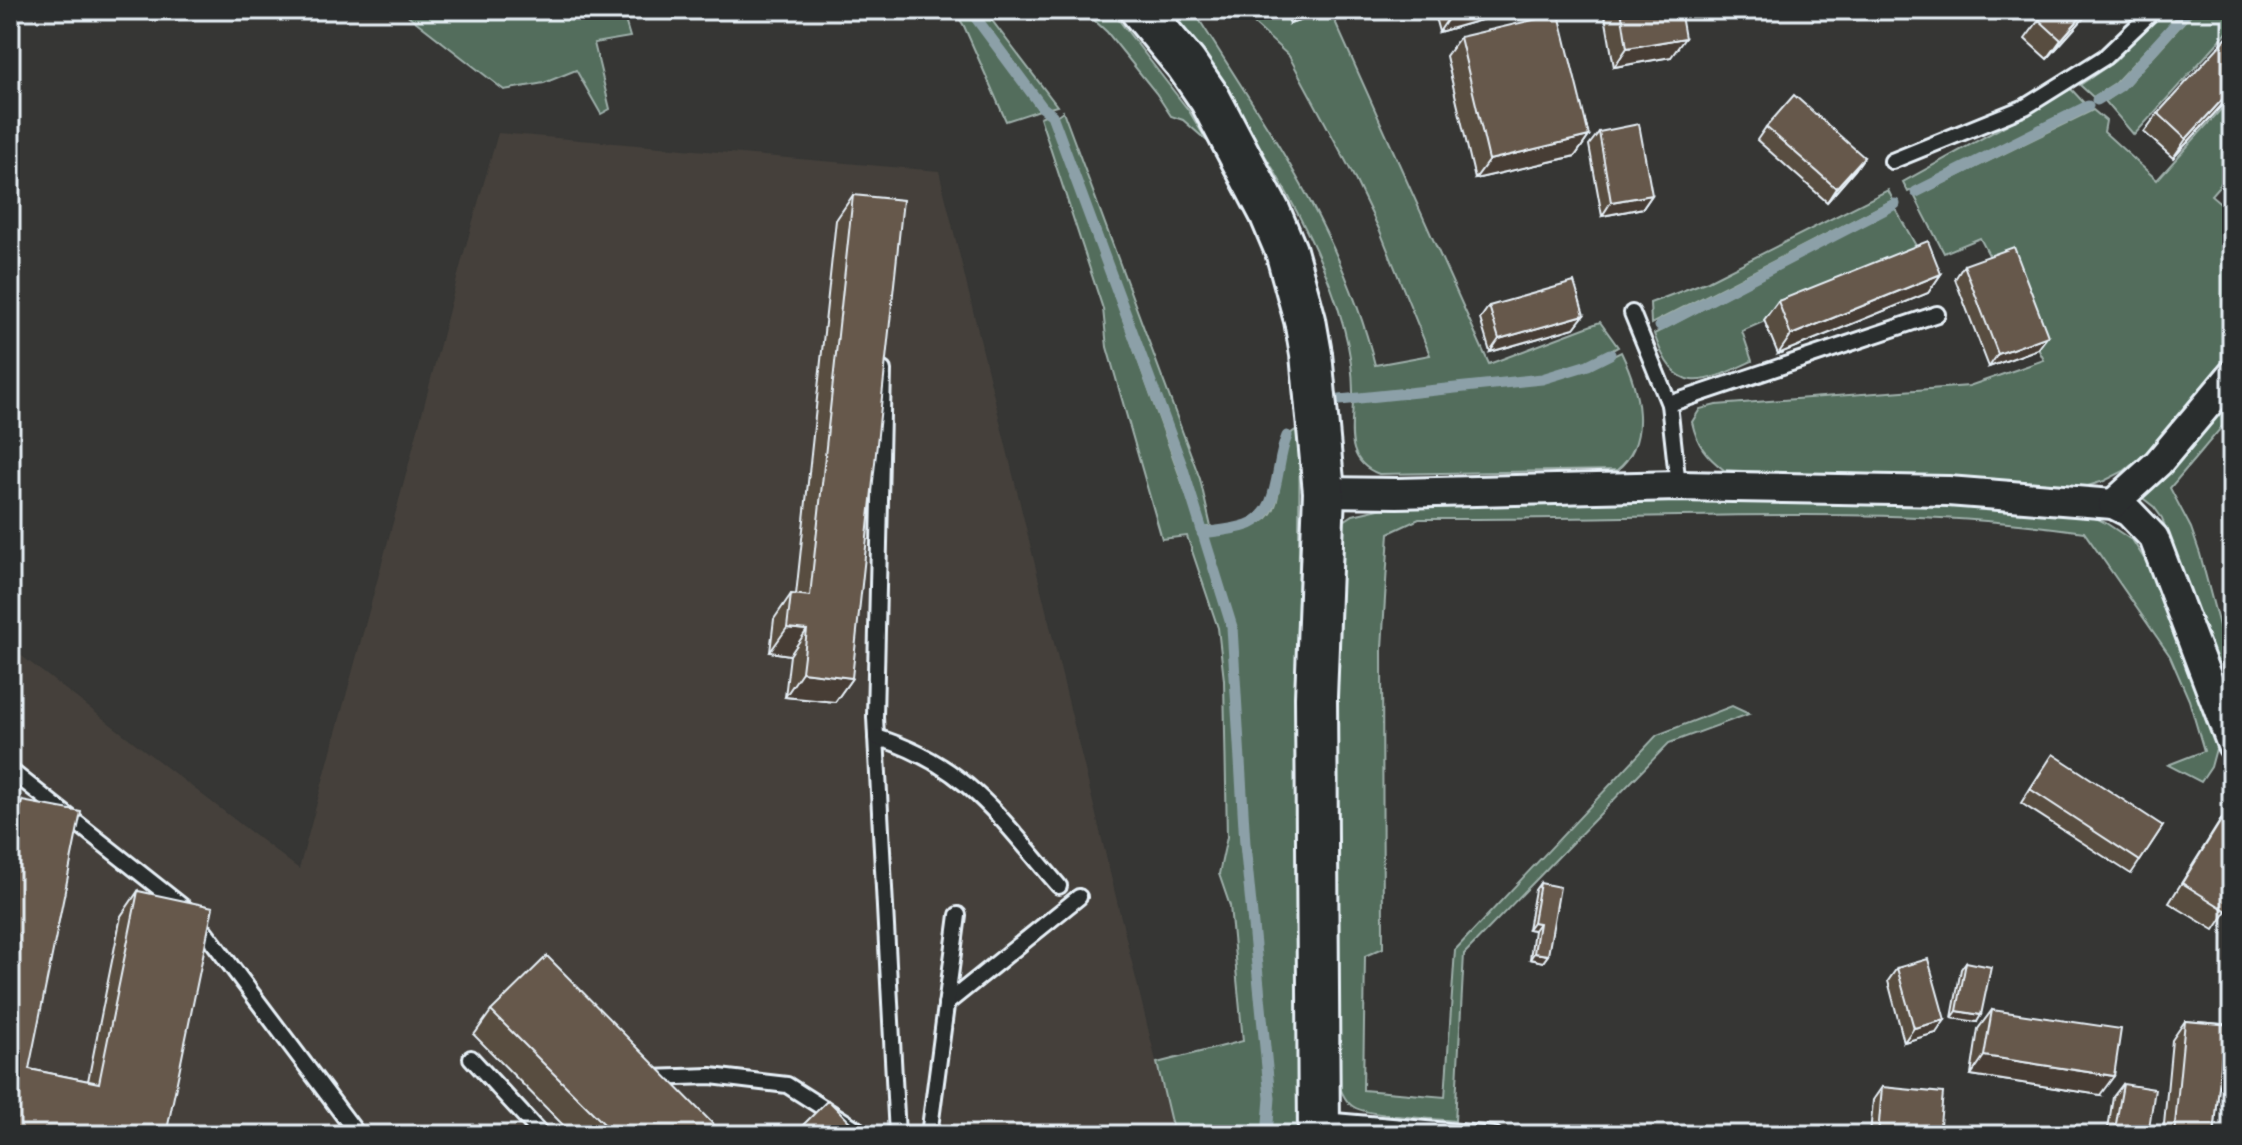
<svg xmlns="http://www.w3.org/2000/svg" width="2242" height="1145" viewBox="0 0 2242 1145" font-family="'Architects Daughter',sans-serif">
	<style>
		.built { fill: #44403b }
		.green { fill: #536d5c; stroke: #9eafaa; stroke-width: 2 }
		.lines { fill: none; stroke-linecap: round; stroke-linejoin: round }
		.stream { stroke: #8ca0a8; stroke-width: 11 }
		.lane-casing { stroke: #e8f1f8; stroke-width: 20 }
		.street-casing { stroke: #e8f1f8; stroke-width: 34 }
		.secondary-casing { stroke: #e8f1f8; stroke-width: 46 }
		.lane { stroke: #2a2d2e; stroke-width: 14 }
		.street { stroke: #2a2d2e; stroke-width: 28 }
		.secondary { stroke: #2a2d2e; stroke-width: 40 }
		.wall { fill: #584d41; stroke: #e8f1f8; stroke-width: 2 }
		.shaded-wall { fill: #473e35; stroke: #e8f1f8; stroke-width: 2 }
		.building { fill: #66594c; stroke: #e8f1f8; stroke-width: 2 }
	</style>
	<rect width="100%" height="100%" fill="#363634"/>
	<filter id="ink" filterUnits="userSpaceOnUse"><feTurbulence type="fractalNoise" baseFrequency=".0125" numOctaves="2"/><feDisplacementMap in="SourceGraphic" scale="16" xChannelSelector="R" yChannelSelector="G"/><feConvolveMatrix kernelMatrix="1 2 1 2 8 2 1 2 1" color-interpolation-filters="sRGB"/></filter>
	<g filter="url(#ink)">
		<polygon class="built" points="498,133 939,171 1174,1135 10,1135 10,647 299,869 408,467 463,256"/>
		<g class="green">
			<polygon points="401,10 622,10 630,37 594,43 610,109 601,114 576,70 544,83 504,90"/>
			<polygon points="954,10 967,10 1040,110 1006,121 964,26"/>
			<polygon points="973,10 984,10 1057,106 1046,109"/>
			<polygon points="1083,10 1111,10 1189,111 1207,141 1183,120 1171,116 1156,93 1107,32"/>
			<path d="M1166,10H1193C1265,124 1342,232 1375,365L1430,355L1380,231L1349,167L1289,56L1239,10H1330L1489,364L1600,322L1618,347L1587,364L1541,377L1353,396C1355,297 1277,170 1223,90C1205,62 1189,35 1166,10Z"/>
			<polygon points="2163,10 2184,10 2115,83 2093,97 2080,85 2115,61"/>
			<polygon points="2195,10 2232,10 2232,27 2134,135 2105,101 2124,88"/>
			<polygon points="2071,89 2085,104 1908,192 1903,182"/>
			<path d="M2232,97V171L2211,195L2232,213V350L2150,450L2124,471L2104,481L2081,488L1724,470C1706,456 1697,445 1692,422L1700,409L1716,405L1969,386L2044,360L1980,238L1944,253L1915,197L2093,110L2106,121L2104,132L2157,180Z"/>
			<polygon points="1063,111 1200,479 1211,527 1204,527 1185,464 1056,116"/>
			<polygon points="1045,115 1051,119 1201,535 1230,627 1234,668 1241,844 1268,1099 1265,1135 1174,1135 1157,1063 1243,1041 1230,906 1219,874 1227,837 1224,680 1218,628 1187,536 1162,539 1107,347 1103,309 1040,117"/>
			<polygon points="1888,190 1893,200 1651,324 1650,303 1708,281"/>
			<path d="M1895,208L1920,253L1742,331L1752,361C1702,384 1676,398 1654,334Z"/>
			<path d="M1621,352C1638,387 1653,441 1617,470L1379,474C1345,461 1352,432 1353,401L1542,382L1589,368Z"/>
			<polygon points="2232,387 2232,415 2170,488 2191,528 2200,554 2232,675 2232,727 2162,518 2154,507 2135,492"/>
			<path d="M1300,427L1296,892L1300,1135H1269L1272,1098L1247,839L1235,626L1207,535C1225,532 1246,532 1262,522C1290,505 1272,459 1290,435C1292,431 1297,430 1300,427Z"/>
			<path d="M1807,498L1989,506L2092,516L2106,523L2133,541L2159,582L2217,745L2211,767L2201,782L2168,765L2204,751L2189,700L2170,656L2084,532C1950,512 1815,514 1679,516C1592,518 1506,519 1419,519L1389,533L1382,648L1383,948L1365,956L1363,1090L1445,1097L1455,950L1657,735L1732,706L1749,714L1669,743L1464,954L1455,1121C1433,1118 1371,1117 1354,1107C1345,1102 1341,1090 1337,1081L1333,772L1339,530L1344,521L1353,515L1396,505L1479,502Z"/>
		</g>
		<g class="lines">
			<g class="stream">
				<polyline points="970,10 1042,107 1052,115 1182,466 1232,627 1245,844 1270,1098 1267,1135"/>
				<polyline points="2097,100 2120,86 2188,10"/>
				<polyline points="1916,192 2088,106"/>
				<polyline points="1660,326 1895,204"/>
				<polyline points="1340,400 1542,379 1588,365 1610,354"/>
				<path d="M1202,533C1217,531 1233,530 1247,525C1282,513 1274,465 1287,436"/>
			</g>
			<defs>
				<g id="lane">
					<polyline points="1892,161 2025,107 2105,57 2154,10"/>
					<polyline points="1632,313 1669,404 1678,486"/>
					<polyline points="883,370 875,717 897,1135"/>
					<polyline points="1669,404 1937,314"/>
					<path d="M876,737C966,764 1000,818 1059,886"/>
					<polyline points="10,770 192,914 358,1135"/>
					<polyline points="946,1004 1079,897"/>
					<polyline points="471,1058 542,1135"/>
					<polyline points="648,1078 711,1076 787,1085 866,1135"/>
					<polyline points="1323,1120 1494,1135"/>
					<polyline points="929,1135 958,915"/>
				</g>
				<g id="street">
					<polyline points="1324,492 1397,493 1678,486 1948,491 2113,504 2129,512 2154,538 2232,745"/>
					<polyline points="2113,504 2158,463 2232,375"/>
				</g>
				<polyline id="secondary" points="1141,10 1186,64 1210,99 1270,213 1286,251 1305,320 1311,354 1324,492 1316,697 1319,1135"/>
			</defs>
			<use href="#lane" class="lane-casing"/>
			<use href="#street" class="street-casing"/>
			<use href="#secondary" class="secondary-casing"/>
			<use href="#lane" class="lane"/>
			<use href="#street" class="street"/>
			<use href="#secondary" class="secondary"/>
		</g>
		<g class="wall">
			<polygon points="1285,10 1324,10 1321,14 1290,24"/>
			<polygon points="1433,10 1516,10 1439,32"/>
			<polygon points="1604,10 1680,10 1671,57 1614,67"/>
			<polygon points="2091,10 2047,59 2025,39 2039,20"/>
			<polygon points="1460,37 1589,136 1575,156 1475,179 1446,56"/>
			<polygon points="2232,94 2173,158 2144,132 2158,113"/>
			<polygon points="1766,127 1864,157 1855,170 1827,202 1757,140"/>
			<polygon points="1599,132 1652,195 1643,208 1602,216 1589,145"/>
			<polygon points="2232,179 2232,201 2222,193"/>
			<polygon points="853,195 852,678 835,702 785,697 790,655 770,652 774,619 791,594 796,595 836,220"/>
			<polygon points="1964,265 2038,349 1989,367 1955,279"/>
			<polygon points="1941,274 1928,293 1778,354 1764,320 1778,301"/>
			<polygon points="1489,306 1584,315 1574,328 1490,352 1480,319"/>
			<polygon points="2044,767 2163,826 2131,874 2021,803"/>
			<polygon points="22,801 29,1069 88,1081 121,916 138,891 166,1135 10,1135 10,818"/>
			<polygon points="2232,802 2232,903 2214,930 2169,903"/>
			<polygon points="1540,883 1548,955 1543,962 1530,959 1534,930 1528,929 1535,890"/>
			<polygon points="1966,962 1977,1022 1952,1018 1961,969"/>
			<polygon points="1897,968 1936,1033 1904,1042 1888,981"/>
			<polygon points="1992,1010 2100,1095 1971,1075 1978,1029"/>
			<polygon points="491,1011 724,1135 573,1135 474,1035"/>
			<polygon points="2185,1021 2232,1025 2232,1077 2220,1076 2214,1135 2163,1135 2172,1040"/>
			<polygon points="2123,1084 2148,1135 2107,1135 2113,1097"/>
			<polygon points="1882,1087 1939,1135 1870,1135 1873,1100"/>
		</g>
		<g class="shaded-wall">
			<polygon points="1303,10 1324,10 1321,14 1290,24 1299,11"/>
			<polygon points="1454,10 1516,10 1439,32"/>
			<polygon points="2087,10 2091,10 2047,59 2061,40"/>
			<polygon points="1685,38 1671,57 1614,67 1627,48"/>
			<polygon points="2232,89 2232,94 2173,158 2186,139"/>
			<polygon points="1589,136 1575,156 1475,179 1489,160"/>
			<polygon points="1864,157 1855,170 1827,202 1836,188"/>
			<polygon points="1652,195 1643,208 1602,216 1611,202"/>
			<polygon points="1941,274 1928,293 1778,354 1791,335"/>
			<polygon points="1584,315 1574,328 1490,352 1499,339"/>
			<polygon points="2048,336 2038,349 1989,367 1998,354"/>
			<polygon points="787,628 807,630 790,655 770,652"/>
			<polygon points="802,672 852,678 835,702 785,697"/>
			<polygon points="1533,922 1539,923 1534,930 1528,929"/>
			<polygon points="1534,953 1548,955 1543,962 1530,959"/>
			<polygon points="1957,1011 1981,1015 1977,1022 1952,1018"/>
			<polygon points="1945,1020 1936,1033 1904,1042 1914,1028"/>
			<polygon points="1984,1056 2114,1076 2100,1095 1971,1075"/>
			<polygon points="2222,1056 2232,1057 2232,1077 2208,1075"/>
		</g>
		<g class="building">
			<polygon points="1621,10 1680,10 1685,38 1627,48"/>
			<polygon points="2048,10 2087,10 2061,40 2039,20"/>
			<polygon points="1559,14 1589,136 1489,160 1460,37"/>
			<polygon points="2232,32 2232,89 2186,139 2158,113"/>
			<polygon points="1794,95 1864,157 1836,188 1766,127"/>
			<polygon points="1639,124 1652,195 1611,202 1599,132"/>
			<polygon points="853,195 903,200 852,678 802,672 807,630 787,628 791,594 810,596"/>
			<polygon points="1928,241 1941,274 1791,335 1778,301"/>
			<polygon points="2014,247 2048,336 1998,354 1964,265"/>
			<polygon points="1574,282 1584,315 1499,339 1489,306"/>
			<polygon points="2053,754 2163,826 2140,861 2030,789"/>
			<polygon points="22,801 81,812 29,1069 99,1083 138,891 213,907 166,1135 10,1135 10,861"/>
			<polygon points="2232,803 2232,903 2227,911 2182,883"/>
			<polygon points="1540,883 1560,887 1548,955 1534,953 1539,923 1533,922"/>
			<polygon points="547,956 724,1135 615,1135 491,1011"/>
			<polygon points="1928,959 1945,1020 1914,1028 1897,968"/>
			<polygon points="1966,962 1991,967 1981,1015 1957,1011"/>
			<polygon points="1992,1010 2121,1029 2114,1076 1984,1056"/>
			<polygon points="2185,1021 2232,1025 2232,1057 2222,1056 2214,1135 2174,1135"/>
			<polygon points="2123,1084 2155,1089 2148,1135 2114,1135"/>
			<polygon points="1882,1087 1943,1093 1939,1135 1878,1135"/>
			<polygon points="828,1100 863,1135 793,1135"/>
		</g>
	</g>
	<rect width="2242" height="1145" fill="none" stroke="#2a2d2e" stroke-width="40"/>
	<rect x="20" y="20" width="2202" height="1105" fill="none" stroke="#e8f1f8" stroke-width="3" filter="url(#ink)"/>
</svg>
